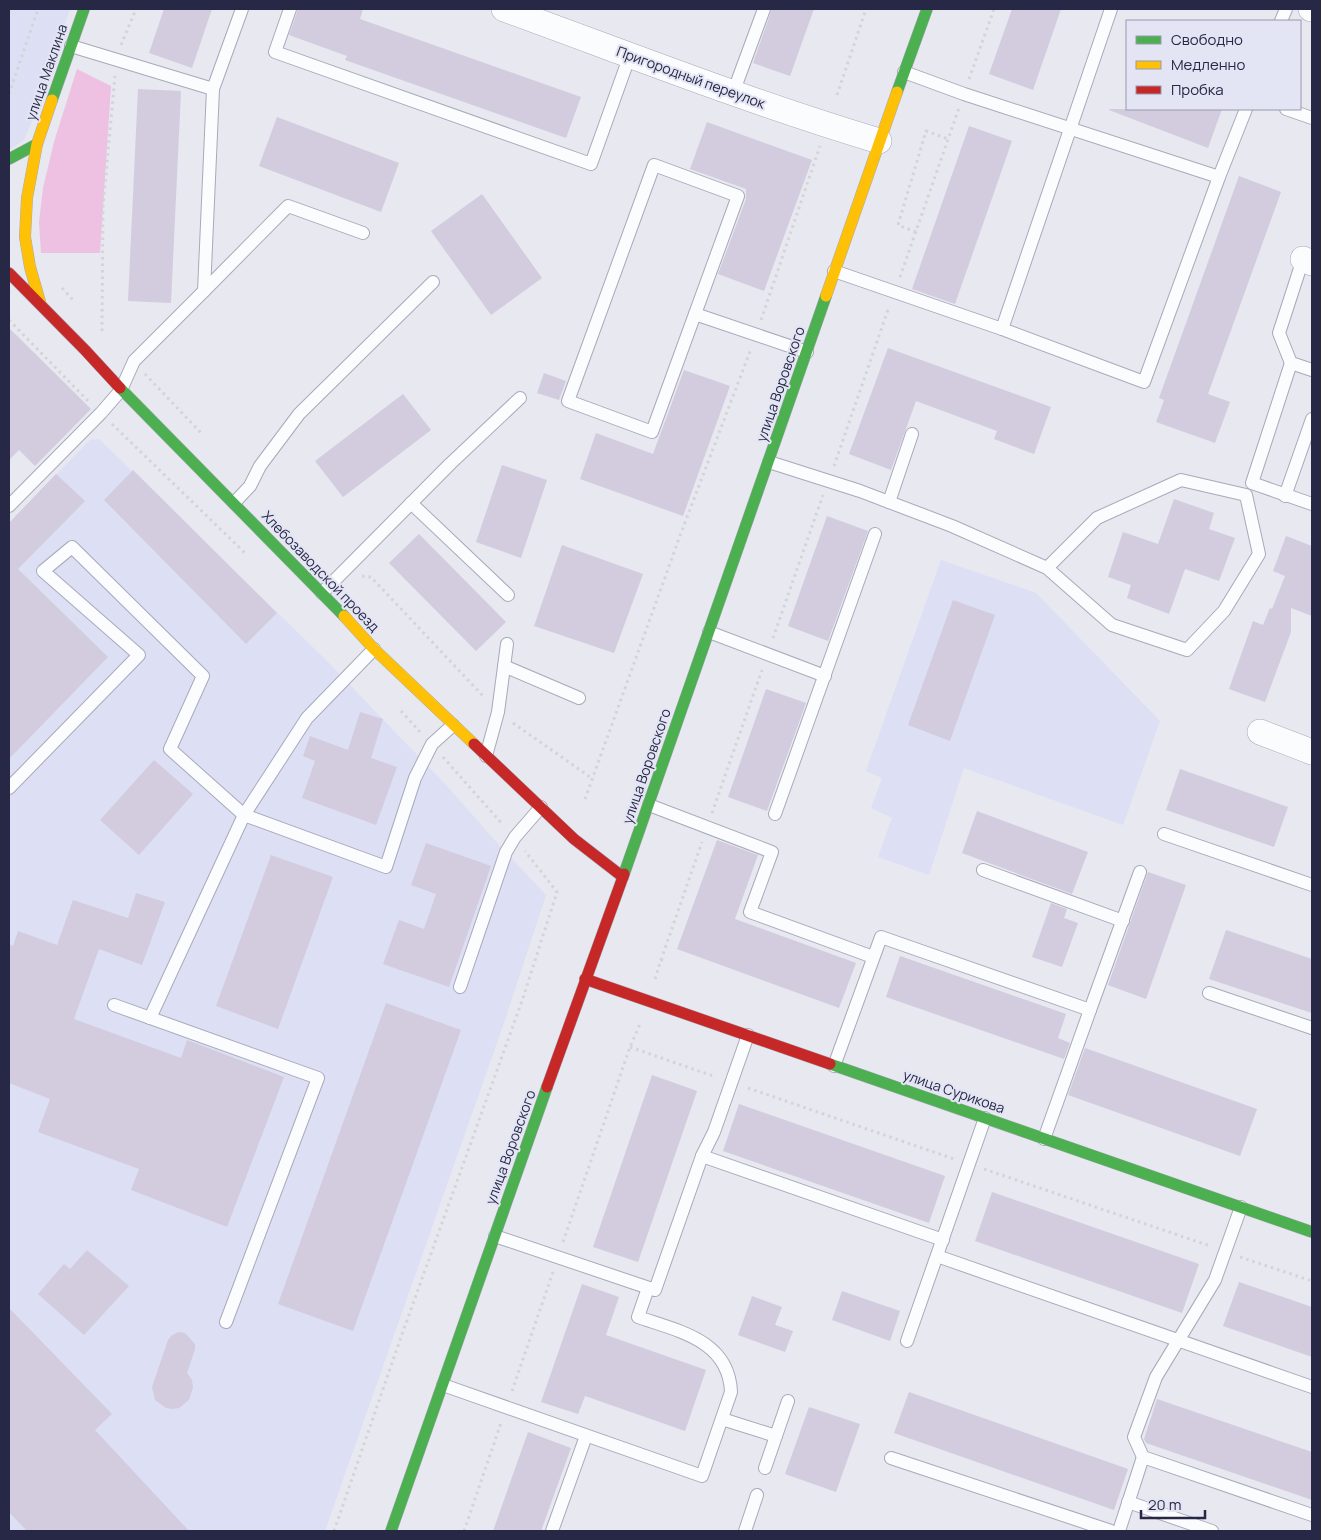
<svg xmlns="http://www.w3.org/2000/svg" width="1321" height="1540" viewBox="0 0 1321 1540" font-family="Manrope,sans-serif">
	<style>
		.built { fill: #dddff4 }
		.green { fill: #eec0e2 }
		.building { fill: #d2ccde }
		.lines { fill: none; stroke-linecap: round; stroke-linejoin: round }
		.lane-casing { stroke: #a8a9ba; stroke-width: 14 }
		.street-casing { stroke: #a8a9ba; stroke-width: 26 }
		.fast-casing { stroke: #a8a9ba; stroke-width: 12 }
		.slow-casing { stroke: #a8a9ba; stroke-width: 12 }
		.jam-casing { stroke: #a8a9ba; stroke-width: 12 }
		.path { stroke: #d4d4d8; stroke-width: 3; stroke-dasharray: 2.5 4; stroke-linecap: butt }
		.lane { stroke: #fbfcfd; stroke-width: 12 }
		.street { stroke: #fbfcfd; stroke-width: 25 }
		.fast { stroke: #4caf50; stroke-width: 11 }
		.slow { stroke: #ffc107; stroke-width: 11 }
		.jam { stroke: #c62828; stroke-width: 11 }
		.labels { text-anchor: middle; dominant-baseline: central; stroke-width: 4; stroke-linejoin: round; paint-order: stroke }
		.street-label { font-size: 14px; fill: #272845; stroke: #e3e5f4 }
	</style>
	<rect width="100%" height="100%" fill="#e7e8f0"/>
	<g class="built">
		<polygon points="9,9 70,9 32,121 24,140 9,150"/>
		<polygon points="99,439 326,660 446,785 499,845 546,895 505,1020 325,1531 9,1531 9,523 90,440"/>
		<polygon points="941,560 1036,593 1160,721 1123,825 964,768 929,875 878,857 892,818 871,808 882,778 866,771"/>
	</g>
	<polygon class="green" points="77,69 111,86 100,253 41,253 39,222 43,188 54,142"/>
	<g class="building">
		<polygon points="164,9 212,9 192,68 149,53"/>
		<polygon points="298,9 363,9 360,19 581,97 566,138 345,60 347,56 289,35"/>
		<polygon points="772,9 814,9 790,76 753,63"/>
		<polygon points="1012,9 1061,9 1033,90 989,74"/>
		<polygon points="138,89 181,91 171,303 128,301"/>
		<polygon points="1109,109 1222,109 1208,148 1109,110"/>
		<polygon points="277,117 399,163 381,212 259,166"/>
		<polygon points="707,122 812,160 764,291 718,274 746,199 746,189 690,169"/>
		<polygon points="969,126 1012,141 955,304 912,289"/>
		<polygon points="1239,176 1281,192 1208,394 1230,402 1215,443 1156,422 1164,400 1159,398"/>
		<polygon points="482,194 542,278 491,315 431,231"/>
		<polygon points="9,328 91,409 35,466 19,450 9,460"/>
		<polygon points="888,348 1051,407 1034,454 994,439 997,431 916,401 891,470 849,454"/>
		<polygon points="684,370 730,386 683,516 580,479 596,433 653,454"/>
		<polygon points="544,373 566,381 559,400 537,393"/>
		<polygon points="403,394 431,430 343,497 315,461"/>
		<polygon points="502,465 547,480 521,558 476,542"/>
		<polygon points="133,470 277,613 246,644 104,500"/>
		<polygon points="56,474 85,501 18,569 108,657 9,759 9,523"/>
		<polygon points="1174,499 1214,513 1209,529 1235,538 1219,581 1185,569 1169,614 1127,598 1131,585 1108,577 1123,532 1158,544"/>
		<polygon points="827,516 868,531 828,641 788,626"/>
		<polygon points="419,534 506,622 476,651 389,563"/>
		<polygon points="1286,536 1312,546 1312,616 1291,608 1291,632 1265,702 1229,689 1253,621 1263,625 1270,608 1272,609 1285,576 1273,571"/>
		<polygon points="562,545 643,574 614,653 534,626"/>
		<polygon points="953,600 995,615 950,741 908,725"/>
		<polygon points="766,689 806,703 767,811 728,797"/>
		<polygon points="360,712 383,719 371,758 397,767 376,825 302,798 315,761 303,756 310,736 348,750"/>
		<polygon points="154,760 193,794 139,855 100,820"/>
		<polygon points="1180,769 1288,807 1274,847 1166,810"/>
		<polygon points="977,811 1088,852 1072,894 962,853"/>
		<polygon points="717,840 758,855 735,919 856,963 839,1008 677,949"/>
		<polygon points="426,843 491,866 449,987 383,964 399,920 424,929 436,894 411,885"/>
		<polygon points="271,855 333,877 278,1029 216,1006"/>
		<polygon points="1148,872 1186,885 1146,999 1108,985"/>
		<polygon points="136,893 165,902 142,965 99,949 74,1019 181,1058 187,1040 284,1077 227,1227 131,1190 139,1169 38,1132 50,1099 9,1083 9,944 13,946 18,931 57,945 73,900 128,918"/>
		<polygon points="1051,903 1067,909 1064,918 1078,923 1062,967 1032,957"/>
		<polygon points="1226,930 1312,959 1312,1013 1209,979"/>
		<polygon points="900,956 1066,1014 1058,1038 1070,1043 1064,1059 886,997"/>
		<polygon points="386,1003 461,1030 353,1331 278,1304"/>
		<polygon points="1085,1048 1257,1109 1240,1156 1068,1095"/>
		<polygon points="652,1075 697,1091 638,1262 593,1247"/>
		<polygon points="739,1104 945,1176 929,1223 723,1151"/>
		<polygon points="992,1192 1199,1264 1182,1313 975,1241"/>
		<polygon points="87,1250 129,1286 84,1335 38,1294 64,1264 70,1269"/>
		<polygon points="1239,1282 1312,1307 1312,1357 1223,1326"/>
		<polygon points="582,1284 619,1297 606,1335 706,1370 685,1431 585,1396 578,1414 541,1402"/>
		<polygon points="842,1291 900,1311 890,1341 832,1320"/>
		<polygon points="752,1296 782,1307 775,1325 793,1331 785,1352 738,1335"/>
		<polygon points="9,1308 112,1414 95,1430 189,1531 27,1531 9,1512"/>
		<polygon points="179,1332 185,1333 195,1344 195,1349 187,1373 192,1380 193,1387 189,1400 179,1408 173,1409 166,1408 155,1400 152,1387 168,1340 172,1335"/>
		<polygon points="909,1392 1128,1469 1114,1510 894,1433"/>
		<polygon points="1157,1399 1312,1452 1312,1500 1146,1443 1144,1439"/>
		<polygon points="809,1407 860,1424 836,1492 785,1474"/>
		<polygon points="528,1432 571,1448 541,1531 493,1531"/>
	</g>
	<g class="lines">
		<defs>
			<g id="lane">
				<polyline points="290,9 275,52 591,164 630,55"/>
				<polyline points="1281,21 1286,9"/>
				<polyline points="904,72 964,94 1219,177"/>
				<polyline points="213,89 242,9"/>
				<polyline points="733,93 764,9"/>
				<polyline points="1286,109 1312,118"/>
				<polygon points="654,165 738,196 652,432 568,401"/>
				<polyline points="834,271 1002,329 1111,9"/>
				<polyline points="204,291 288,206 363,233"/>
				<polyline points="695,314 807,352"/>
				<polyline points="1002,329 1144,382 1219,177 1246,109"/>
				<polyline points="1291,363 1279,333 1303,259"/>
				<polyline points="1312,370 1291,363 1252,483 1312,504"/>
				<polyline points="769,462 860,491 952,526 1047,568 1112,625 1187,650 1224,611 1259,554 1246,495 1181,480 1097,518 1047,568"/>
				<polyline points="1285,496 1312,419"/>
				<polyline points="889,502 912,434"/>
				<polyline points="234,503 250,486 260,466 299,414 433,282"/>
				<polyline points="411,503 508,595"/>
				<polyline points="9,506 101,413 121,390 134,361 204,291 213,89 71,46"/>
				<polyline points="322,593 450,464 520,398"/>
				<polyline points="709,632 825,676"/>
				<polyline points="504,666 579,698"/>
				<polyline points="486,756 498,712 507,644"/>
				<polyline points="9,788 139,655 43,571 72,547 203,676 170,749 244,815 307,718 374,649"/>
				<polyline points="649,805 772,852 750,912 873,957"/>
				<polyline points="775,814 875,534"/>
				<polyline points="1164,834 1312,885"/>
				<polyline points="983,870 1123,921"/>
				<polyline points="460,987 506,852 515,837 541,807"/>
				<polyline points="1209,993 1312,1028"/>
				<polyline points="114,1005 318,1078 226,1322"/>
				<polyline points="1090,1010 1140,872"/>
				<polyline points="150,1018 244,815 386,867 415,778 432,744 453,725"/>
				<polyline points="834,1066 881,937 1090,1010 1044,1139"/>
				<polyline points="702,1156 943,1240"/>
				<polyline points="1241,1207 1215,1280 1156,1377 1134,1437 1143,1457 1312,1515"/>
				<polyline points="495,1236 655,1290 702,1156 714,1132 748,1035"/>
				<polyline points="937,1256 1312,1387"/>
				<polyline points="907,1341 985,1118"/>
				<path d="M443,1385L702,1476L731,1392C729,1340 678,1331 638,1317L648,1288"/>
				<polyline points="722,1419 776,1436"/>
				<polyline points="891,1458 1111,1531"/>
				<polyline points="765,1468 788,1401"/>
				<polyline points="1128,1502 1212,1531"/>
				<polyline points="552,1531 586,1436"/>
				<polyline points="745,1531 757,1495"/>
				<polyline points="1119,1531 1143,1457"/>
			</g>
			<g id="street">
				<path d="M504,9C628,54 752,103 879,141"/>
				<polyline points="1311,9 1312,9"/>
				<polyline points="1303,259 1312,263"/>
				<polyline points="1260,732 1312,752"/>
			</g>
			<g id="fast">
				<polyline points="897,92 927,9"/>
				<polyline points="52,100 84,9"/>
				<polyline points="9,159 37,144"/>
				<polyline points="120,388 344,616"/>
				<polyline points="624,874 826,296"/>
				<polyline points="830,1064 1312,1232"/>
				<polyline points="391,1531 547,1087"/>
			</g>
			<g id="slow">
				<polyline points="826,296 897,92"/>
				<polyline points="40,302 30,267 25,237 27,198 37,144 52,100"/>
				<polyline points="344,616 374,649 474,744"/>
			</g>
			<g id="jam">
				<polyline points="9,273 85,350 120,388"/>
				<polyline points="474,744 574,839 623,877"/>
				<polyline points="585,979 830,1064"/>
				<polyline points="547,1087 624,874"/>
			</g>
		</defs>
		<use href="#lane" class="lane-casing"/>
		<use href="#street" class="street-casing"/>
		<use href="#fast" class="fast-casing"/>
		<use href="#slow" class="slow-casing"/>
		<use href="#jam" class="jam-casing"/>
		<g class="path">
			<polyline points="121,45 136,9"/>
			<polyline points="969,79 994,9"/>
			<polyline points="9,94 38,9"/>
			<polyline points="837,95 866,9"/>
			<polyline points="916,232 898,225 926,131 948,139"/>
			<polyline points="900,277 959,108"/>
			<polyline points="62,288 73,300"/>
			<polyline points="9,320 89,402"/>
			<polyline points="761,320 820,146"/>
			<polyline points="102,331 103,206 115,76"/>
			<polyline points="145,374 203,435"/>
			<polyline points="112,424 245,553"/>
			<polyline points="834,466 889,307"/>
			<polyline points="362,576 371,577 484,697"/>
			<polyline points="773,638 823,495"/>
			<polyline points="401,711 420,732"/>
			<polyline points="513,723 593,779"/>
			<polyline points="443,757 503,825"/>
			<polyline points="585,799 681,533 751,349"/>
			<polyline points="712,813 762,670"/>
			<polyline points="661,960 702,842"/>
			<polyline points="655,979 661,960 665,961"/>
			<polyline points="630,1047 716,1077"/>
			<polyline points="748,1088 954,1159"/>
			<polyline points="984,1169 1210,1246"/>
			<polyline points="563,1242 630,1047 640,1024"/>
			<polyline points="1240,1257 1312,1281"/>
			<polyline points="512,1391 553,1272"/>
			<polyline points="334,1531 401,1337 523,998 557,892 525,851"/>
			<polyline points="464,1531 501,1423"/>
		</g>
		<use href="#lane" class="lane"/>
		<use href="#street" class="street"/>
		<use href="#fast" class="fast"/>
		<use href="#slow" class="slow"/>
		<use href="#jam" class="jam"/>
	</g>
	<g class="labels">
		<g class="street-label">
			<text transform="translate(46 72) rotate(-71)">улица Маклина</text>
			<text transform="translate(691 77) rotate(20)">Пригородный переулок</text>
			<text transform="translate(780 384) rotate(-71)">улица Воровского</text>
			<text transform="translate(321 571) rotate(46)">Хлебозаводской проезд</text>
			<text transform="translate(646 766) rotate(-71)">улица Воровского</text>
			<text transform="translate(954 1091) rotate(19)">улица Сурикова</text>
			<text transform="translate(510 1147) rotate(-70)">улица Воровского</text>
		</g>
	</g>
	<rect width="1321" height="1540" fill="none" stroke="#272845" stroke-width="20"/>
	<rect x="1126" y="20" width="175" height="90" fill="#e3e5f4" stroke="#9899ae"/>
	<rect x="1136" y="36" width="25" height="8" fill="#4caf50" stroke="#9899ae"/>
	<text x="1171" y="45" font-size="15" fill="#272845">Свободно</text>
	<rect x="1136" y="61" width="25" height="8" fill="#ffc107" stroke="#9899ae"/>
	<text x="1171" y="70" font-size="15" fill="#272845">Медленно</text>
	<rect x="1136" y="86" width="25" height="8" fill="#c62828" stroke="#9899ae"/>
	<text x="1171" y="95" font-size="15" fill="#272845">Пробка</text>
	<path d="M1141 1510v8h64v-8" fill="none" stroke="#272845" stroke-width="2.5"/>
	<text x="1148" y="1510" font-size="15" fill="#272845" stroke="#e3e5f4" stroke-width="4" paint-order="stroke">20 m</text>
</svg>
